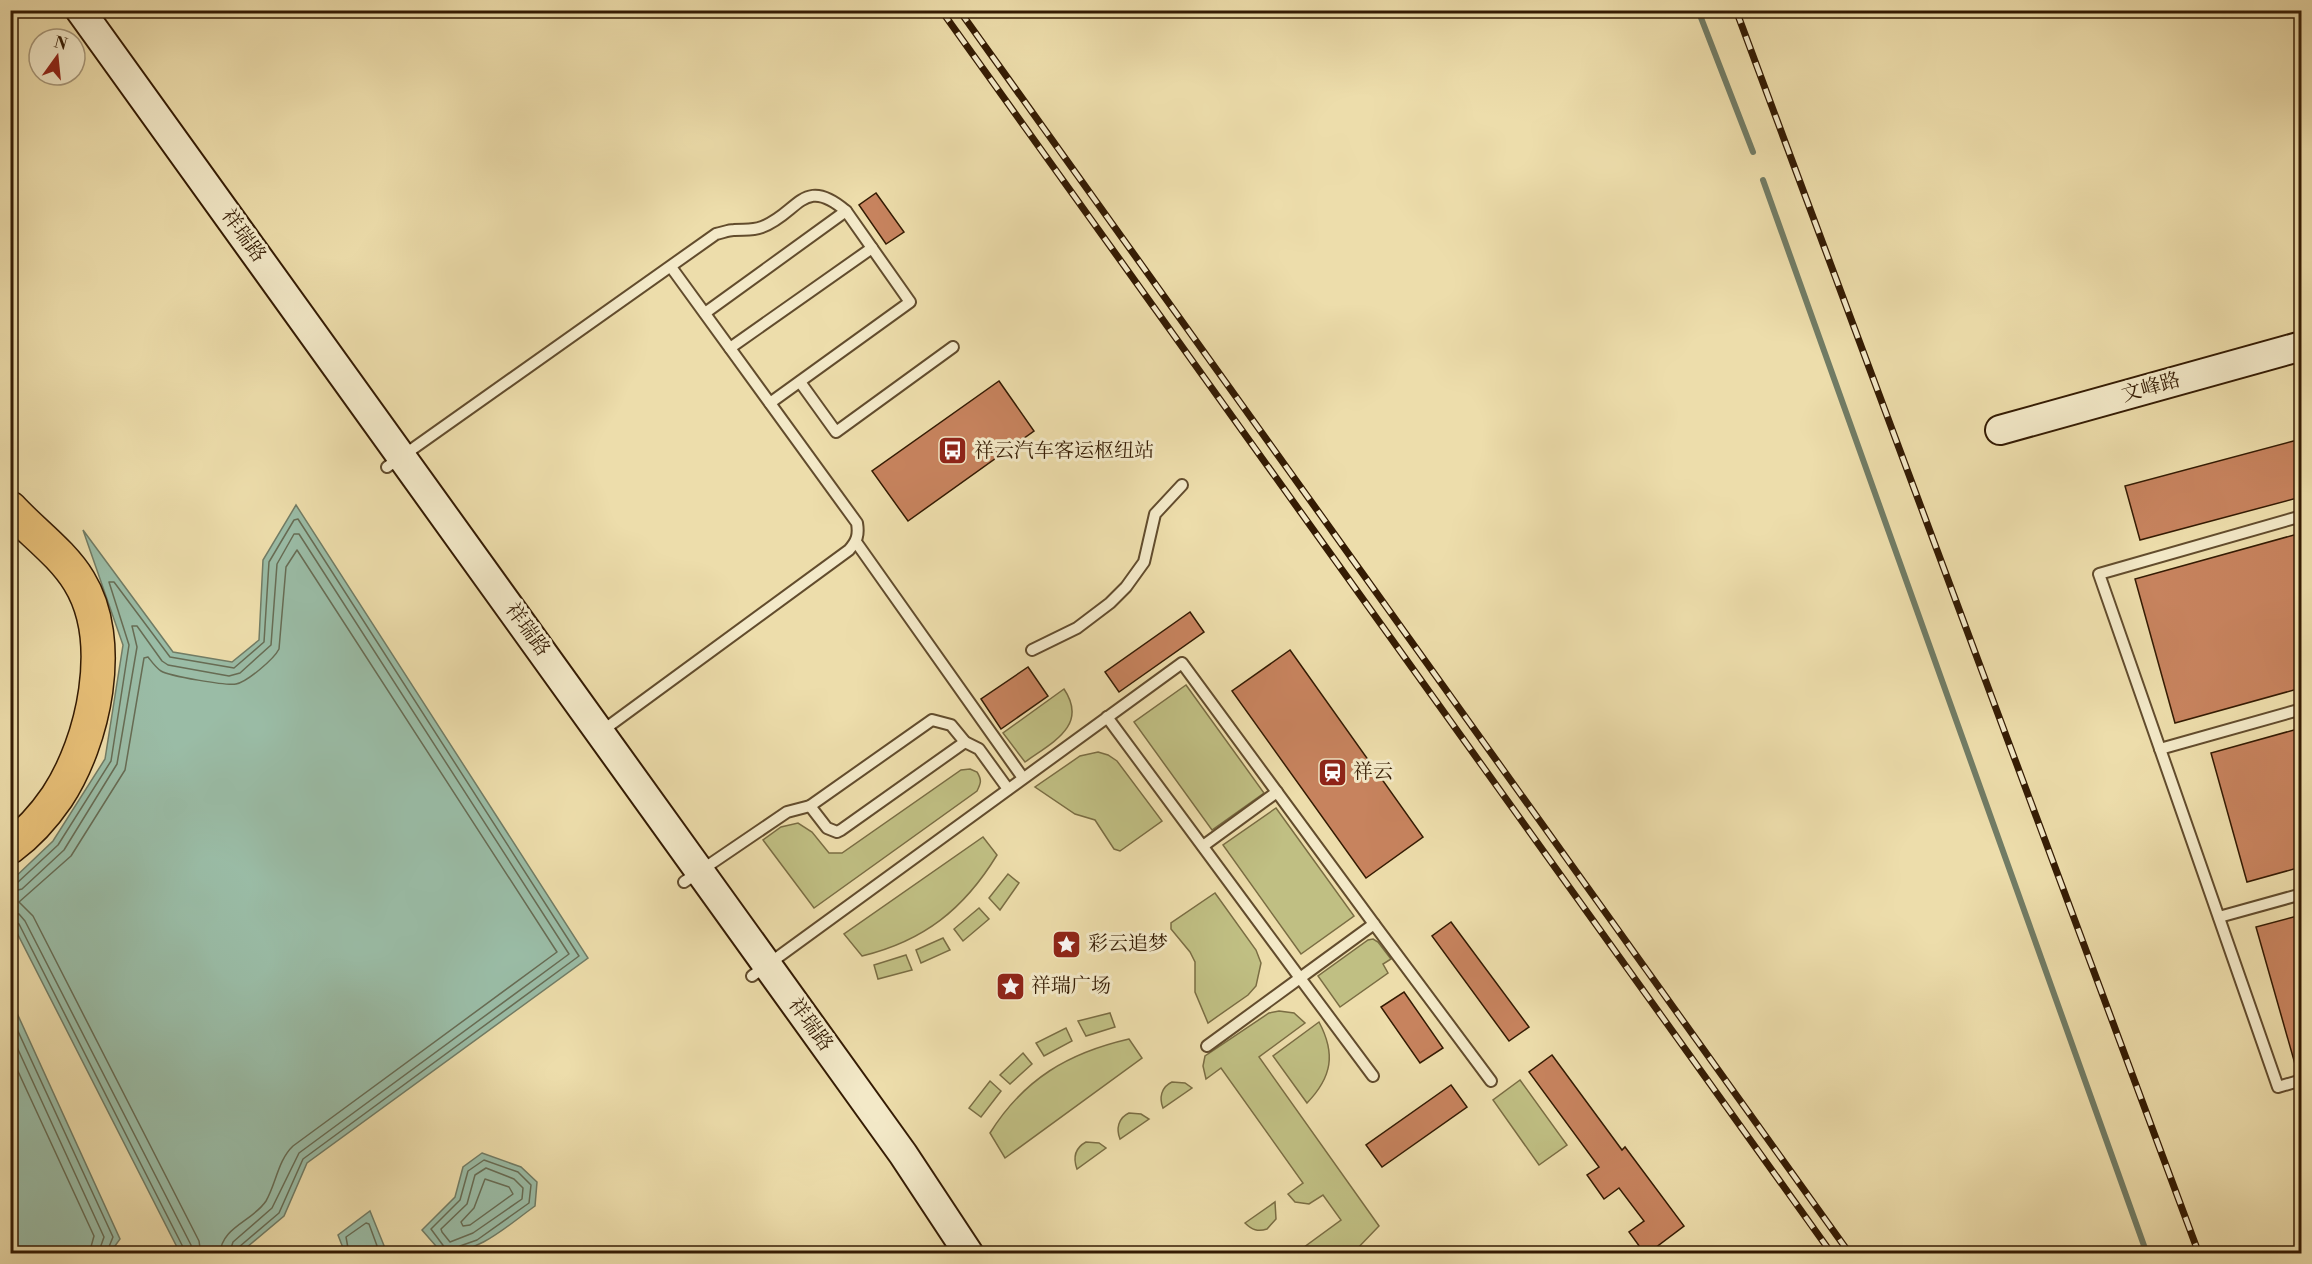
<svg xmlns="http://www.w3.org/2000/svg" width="2312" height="1264" viewBox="0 0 2312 1264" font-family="'Libre Bodoni','Noto Serif SC',serif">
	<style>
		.green { fill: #c0bf83; stroke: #7a6d43; stroke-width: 1.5 }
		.water { fill: #9abca6; stroke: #717c65; stroke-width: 1.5 }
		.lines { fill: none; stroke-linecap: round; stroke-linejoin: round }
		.shore { stroke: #676c54; stroke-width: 1.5 }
		.stream { stroke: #717c65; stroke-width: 6 }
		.building { fill: #c7835e; stroke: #341b03; stroke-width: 1.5 }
		.lane-casing { stroke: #624c2d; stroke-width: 14 }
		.secondary-casing { stroke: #341b03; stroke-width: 32 }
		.highway-casing { stroke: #341b03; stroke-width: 36 }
		.lane { stroke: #f3e9c8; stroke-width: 10 }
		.secondary { stroke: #f3e9c8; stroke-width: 28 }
		.highway { stroke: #e6be76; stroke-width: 33 }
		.rail-casing { stroke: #341b03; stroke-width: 7 }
		.rail { stroke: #f3e9c8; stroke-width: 4.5; stroke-dasharray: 14; stroke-linecap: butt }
		.labels { text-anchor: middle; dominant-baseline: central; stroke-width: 6; stroke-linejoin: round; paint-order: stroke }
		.street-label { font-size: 20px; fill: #341b03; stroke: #f3e9c8 }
		.poi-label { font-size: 20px; fill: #341b03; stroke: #f3e9c8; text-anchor: start }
	</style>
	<rect width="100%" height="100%" fill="#edddab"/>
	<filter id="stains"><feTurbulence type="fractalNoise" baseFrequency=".00333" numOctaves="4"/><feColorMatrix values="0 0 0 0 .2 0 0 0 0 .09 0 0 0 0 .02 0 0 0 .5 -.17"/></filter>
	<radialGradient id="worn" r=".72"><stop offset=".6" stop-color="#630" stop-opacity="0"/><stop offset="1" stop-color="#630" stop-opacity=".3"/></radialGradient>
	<g class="green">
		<polygon points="1186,685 1264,793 1212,830 1134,722"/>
		<path d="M1064,689C1089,726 1051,743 1025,762L1003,733Z"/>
		<polygon points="1098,752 1108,755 1117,761 1162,821 1120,851 1114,849 1095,820 1075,814 1035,787 1080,756"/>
		<path d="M970,769L977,772C982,780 981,783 977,791L814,908L763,840L781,827L798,823L812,832L829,853H842L961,770Z"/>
		<polygon points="1276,808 1354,916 1301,954 1223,845"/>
		<path d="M983,837L997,855C964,909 924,941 862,956L844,934Z"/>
		<polygon points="1008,874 1019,883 1000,910 989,898"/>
		<polygon points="1215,893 1256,950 1261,963 1256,986 1248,995 1208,1023 1195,992 1195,962 1190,952 1171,929 1171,923"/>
		<polygon points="979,908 989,919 963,941 954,929"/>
		<polygon points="943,938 950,950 921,963 916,950"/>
		<polygon points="1373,939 1378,942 1391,959 1383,964 1388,973 1340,1007 1318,976 1368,940"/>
		<polygon points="906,955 912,970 878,979 874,965"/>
		<polygon points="1279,1011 1294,1013 1305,1023 1259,1057 1379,1226 1353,1253 1296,1253 1341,1220 1323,1195 1309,1204 1295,1202 1288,1194 1303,1183 1221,1068 1206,1079 1203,1066 1205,1056 1269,1013"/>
		<polygon points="1110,1013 1115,1027 1086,1036 1078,1021"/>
		<path d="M1319,1022C1336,1054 1332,1077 1307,1103L1273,1056Z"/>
		<polygon points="1066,1028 1072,1041 1044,1056 1036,1043"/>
		<path d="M1129,1039L1142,1058L1005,1158L990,1133C1024,1079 1068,1053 1129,1039Z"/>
		<polygon points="1023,1053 1032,1064 1010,1084 1000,1075"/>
		<polygon points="1520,1080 1567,1145 1539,1165 1493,1100"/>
		<polygon points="990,1081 1001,1091 981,1117 969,1108"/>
		<path d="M1172,1082L1185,1083L1192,1088L1163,1108C1159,1098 1161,1087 1172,1082Z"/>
		<path d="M1129,1113L1141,1114L1149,1119L1120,1139C1116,1129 1118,1118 1129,1113Z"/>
		<path d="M1086,1142L1099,1143L1106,1148L1077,1169C1073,1158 1075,1148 1086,1142Z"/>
		<path d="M1275,1202L1276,1219L1267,1229C1258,1232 1252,1230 1245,1223Z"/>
	</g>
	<g class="water">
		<polygon points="296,505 588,958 307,1163 284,1216 240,1253 180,1253 11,921 11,881 53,841 105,759 123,645 83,530 173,652 232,662 259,640 263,560"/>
		<polygon points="11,1000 120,1239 110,1253 11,1253"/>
		<path d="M482,1153L521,1167L537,1182L535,1206C507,1226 478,1254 442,1253L422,1230L455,1197L463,1167Z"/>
		<polygon points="370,1211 387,1253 336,1253 343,1248 338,1235"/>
	</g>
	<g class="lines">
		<g class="shore">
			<polyline points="10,884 17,883 58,845 111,761 129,645 109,582 114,582 170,657 234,668 264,642 269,562 294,520 298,519 579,956 303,1159 279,1213 239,1247 237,1254"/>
			<polyline points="10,892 22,889 64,850 117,764 137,647 132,626 137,626 162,661 168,665 229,676 240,673 271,645 277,564 294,534 299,534 569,954 299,1153 272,1208 233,1242 229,1254"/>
			<polyline points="10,912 19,914 25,921 191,1245 192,1254"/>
			<polyline points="10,920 19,924 184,1249 184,1254"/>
			<polyline points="10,1014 113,1237 106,1254"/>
			<polyline points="10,1032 104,1237 98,1254"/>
			<polyline points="10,1054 94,1236 89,1254"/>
			<polygon points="486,1168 514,1179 523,1188 522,1199 473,1233 450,1242 442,1232 441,1229 467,1204 475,1175"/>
			<polygon points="485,1179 509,1187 513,1194 470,1225 463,1226 461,1222 474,1208"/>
			<path d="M201,1254L199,1241L33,916L19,902L71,856L125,770L144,658L148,657C152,662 156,668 161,671C169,676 227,686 236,684C247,682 274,659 279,649L286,567L297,550L557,952L293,1146C278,1160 276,1184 266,1201C253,1221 221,1227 220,1254"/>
			<polyline points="346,1254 348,1248 346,1237 366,1223 369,1224 380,1254"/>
			<polyline points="446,1254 445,1248 431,1229 460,1200 468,1171 484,1160 518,1172 531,1185 529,1203 477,1240 460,1246 457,1254"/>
		</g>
		<g class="stream">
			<polyline points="1698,10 1753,152"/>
			<polyline points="1763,180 2147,1254"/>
		</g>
	</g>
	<g class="building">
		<polygon points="876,193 904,232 886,244 859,205"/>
		<polygon points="999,381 1034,431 908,521 872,471"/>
		<polygon points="2301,439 2301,497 2140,540 2125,486"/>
		<polygon points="2301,533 2301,688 2175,723 2135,579"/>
		<polygon points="1190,612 1204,632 1119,692 1105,672"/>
		<polygon points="1290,650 1423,837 1366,878 1232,691"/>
		<polygon points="1028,667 1048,696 1001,729 981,699"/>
		<polygon points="2301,728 2301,867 2247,882 2211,753"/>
		<polygon points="2301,915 2301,1071 2297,1071 2256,927"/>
		<polygon points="1451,922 1529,1027 1509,1041 1432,936"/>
		<polygon points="1404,992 1443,1048 1420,1063 1381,1007"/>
		<polygon points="1552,1055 1622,1150 1625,1147 1684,1226 1647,1254 1645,1254 1629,1232 1644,1221 1619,1188 1604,1199 1587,1175 1599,1167 1529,1072"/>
		<polygon points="1451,1085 1467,1107 1382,1167 1366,1145"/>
	</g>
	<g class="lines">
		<defs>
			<g id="lane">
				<polyline points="705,313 846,211"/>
				<polyline points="730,348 872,248"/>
				<polyline points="800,382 836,432 953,347"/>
				<path d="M387,467L716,234C722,233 728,230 734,230C744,229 752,231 762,227C798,214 803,174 846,211L910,302L770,403"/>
				<polyline points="2302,516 2099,574 2278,1087 2302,1080"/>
				<polyline points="856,542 1023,778"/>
				<polyline points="1032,650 1077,628 1110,603 1126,587 1144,562 1155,514 1182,485"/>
				<polyline points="1107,717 1300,978 1207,1046"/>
				<path d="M602,731L849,550C857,541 859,535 857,523L671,267"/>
				<polyline points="2160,749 2302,709"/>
				<polyline points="810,806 827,828 837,832 841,830 965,742"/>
				<polyline points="1203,846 1277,792"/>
				<polyline points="684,882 787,812 810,806 932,720 951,725 965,742 979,749 1008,789"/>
				<polyline points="2219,917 2302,894"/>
				<polyline points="1374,924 1491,1081"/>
				<polyline points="752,976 1182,663 1374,924 1300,978 1373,1076"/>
			</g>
			<g id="secondary">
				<polyline points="80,10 903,1154 969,1254"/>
				<polyline points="2000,430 2302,346"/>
			</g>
			<path id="highway" d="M10,508C32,532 62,553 79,581C116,641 94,741 57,797C44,816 29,833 10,847"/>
		</defs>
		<use href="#lane" class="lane-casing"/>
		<use href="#secondary" class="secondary-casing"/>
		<use href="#highway" class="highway-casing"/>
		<use href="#lane" class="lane"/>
		<use href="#secondary" class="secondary"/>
		<use href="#highway" class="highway"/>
		<defs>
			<g id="rail">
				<polyline points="941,10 1832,1254"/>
				<polyline points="959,10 1850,1254"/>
				<polyline points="1736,10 2199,1254"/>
			</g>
		</defs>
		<use href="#rail" class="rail-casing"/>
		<use href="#rail" class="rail"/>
	</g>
	<defs>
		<symbol id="bus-square" viewBox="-11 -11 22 22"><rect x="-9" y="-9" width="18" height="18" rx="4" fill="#8f2418" stroke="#f3e9c8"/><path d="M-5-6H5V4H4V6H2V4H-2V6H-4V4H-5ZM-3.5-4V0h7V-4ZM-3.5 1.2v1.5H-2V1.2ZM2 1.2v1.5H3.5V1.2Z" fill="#fff"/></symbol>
		<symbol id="station-square" viewBox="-11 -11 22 22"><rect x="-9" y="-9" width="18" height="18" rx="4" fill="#8f2418" stroke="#f3e9c8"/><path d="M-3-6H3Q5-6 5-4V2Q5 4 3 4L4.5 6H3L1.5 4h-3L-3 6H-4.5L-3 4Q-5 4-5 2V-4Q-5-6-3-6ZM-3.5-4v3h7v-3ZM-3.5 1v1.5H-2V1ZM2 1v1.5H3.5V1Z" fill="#fff"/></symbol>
		<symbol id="sight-square" viewBox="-11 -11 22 22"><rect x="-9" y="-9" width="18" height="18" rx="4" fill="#8f2418" stroke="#f3e9c8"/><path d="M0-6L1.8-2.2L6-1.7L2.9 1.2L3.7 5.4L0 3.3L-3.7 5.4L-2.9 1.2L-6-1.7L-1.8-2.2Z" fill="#fff"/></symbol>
	</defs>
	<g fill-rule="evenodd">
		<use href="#bus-square" x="936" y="434" width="33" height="33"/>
		<use href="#station-square" x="1316" y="756" width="33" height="33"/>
		<use href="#sight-square" x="1050" y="928" width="33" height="33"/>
		<use href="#sight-square" x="994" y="970" width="33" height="33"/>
	</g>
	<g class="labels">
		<g class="street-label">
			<text transform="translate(243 236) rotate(54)">祥瑞路</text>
			<text transform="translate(2151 388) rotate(-16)">文峰路</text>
			<text transform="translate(527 630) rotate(54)">祥瑞路</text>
			<text transform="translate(810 1025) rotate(54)">祥瑞路</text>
		</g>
		<g class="poi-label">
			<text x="974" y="451">祥云汽车客运枢纽站</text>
			<text x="1353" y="772">祥云</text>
			<text x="1088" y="944">彩云追梦</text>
			<text x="1031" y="986">祥瑞广场</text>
		</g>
	</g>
	<rect width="2312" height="1264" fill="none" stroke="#edddab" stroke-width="36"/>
	<rect x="12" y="12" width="2288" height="1240" fill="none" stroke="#341b03" stroke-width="3"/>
	<rect x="18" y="18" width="2276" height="1228" fill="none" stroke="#341b03" stroke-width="1.5"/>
	<g transform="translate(57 57) rotate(15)"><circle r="28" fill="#f3e9c8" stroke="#a79779" stroke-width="1.5"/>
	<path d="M0-4.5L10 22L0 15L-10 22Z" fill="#8f2418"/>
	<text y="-9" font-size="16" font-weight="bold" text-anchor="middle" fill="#341b03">N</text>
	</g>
	<rect width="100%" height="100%" filter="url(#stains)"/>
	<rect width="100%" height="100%" fill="url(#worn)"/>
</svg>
